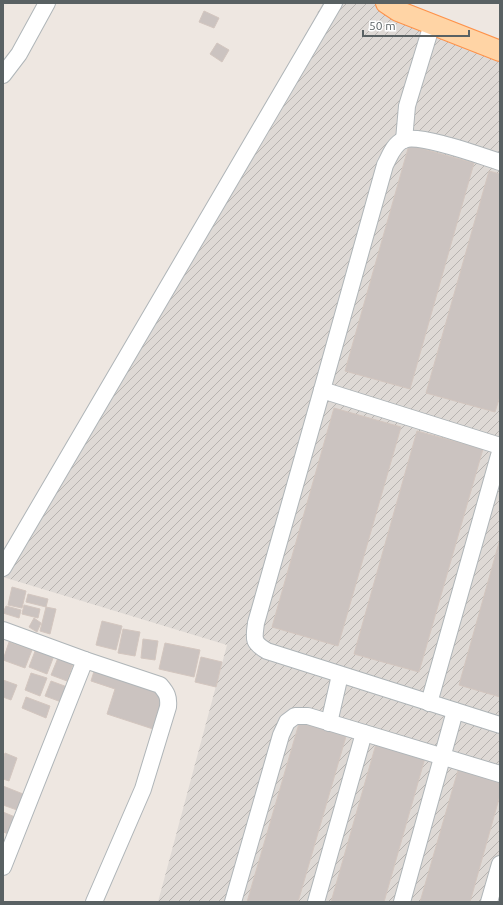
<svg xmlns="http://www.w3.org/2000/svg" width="503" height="905" viewBox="0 0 503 905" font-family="Ubuntu,sans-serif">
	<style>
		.industrial { fill: url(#industrial-furrows) }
		.building { fill: #cbc3c0; stroke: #d3c6bf }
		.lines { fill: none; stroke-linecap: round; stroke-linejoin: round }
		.minor-casing { stroke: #afb5b8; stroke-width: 18 }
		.major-casing { stroke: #fe924a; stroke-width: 22 }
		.minor { stroke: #fff; stroke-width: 16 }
		.major { stroke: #ffd4a5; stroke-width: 20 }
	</style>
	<defs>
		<pattern id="industrial-furrows" width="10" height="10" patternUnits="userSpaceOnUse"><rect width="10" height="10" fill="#ded9d5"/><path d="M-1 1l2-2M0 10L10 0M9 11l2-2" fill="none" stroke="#b7b3b0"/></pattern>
	</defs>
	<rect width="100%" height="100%" fill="#eee7e1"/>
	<polygon class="industrial" points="323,3 381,3 500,59 500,902 158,902 227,645 3,577"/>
	<g class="building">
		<polygon points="204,11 219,18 214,28 199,22"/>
		<polygon points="217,43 229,50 222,62 210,54"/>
		<polygon points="409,145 474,163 410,389 345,371"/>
		<polygon points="489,171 500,174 500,396 495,412 426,393"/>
		<polygon points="334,408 401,427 338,646 272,627"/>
		<polygon points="417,431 483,449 419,672 354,654"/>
		<polygon points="500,539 500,697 459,685"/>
		<polygon points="12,587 26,591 22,608 8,605"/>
		<polygon points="28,594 48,599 46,607 56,609 50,634 40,631 46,607 26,602"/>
		<polygon points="24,605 40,609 38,618 22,614"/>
		<polygon points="6,606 21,610 19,618 3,613"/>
		<polygon points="34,618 41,623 37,632 29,627"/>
		<polygon points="102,621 122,626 116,650 96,645"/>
		<polygon points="123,629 140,632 135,656 118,653"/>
		<polygon points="143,639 158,641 155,660 141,658"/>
		<polygon points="9,642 32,650 25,668 3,660"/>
		<polygon points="165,643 200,650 194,677 159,669"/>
		<polygon points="37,646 55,653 47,674 29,667"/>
		<polygon points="60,653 75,659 67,681 51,675"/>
		<polygon points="201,657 222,662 216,687 195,682"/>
		<polygon points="95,668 165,692 153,729 107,714 115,689 91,681"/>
		<polygon points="31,673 47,678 40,696 25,690"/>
		<polygon points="3,680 17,685 11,700 3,697"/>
		<polygon points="51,681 70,688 64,703 45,696"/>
		<polygon points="26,697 50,706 46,718 22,708"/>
		<polygon points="300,720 347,733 298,902 247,902"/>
		<polygon points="376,744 425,758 384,902 331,902"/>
		<polygon points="5,753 17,758 9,781 3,779 3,760"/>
		<polygon points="459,767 500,779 500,795 470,902 420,902"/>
		<polygon points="3,786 23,794 17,810 3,805"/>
		<polygon points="3,812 15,817 9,834 3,832"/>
	</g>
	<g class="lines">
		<defs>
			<g id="minor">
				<polyline points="3,75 19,54 47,3"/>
				<polyline points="404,140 407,106 432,24"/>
				<path d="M322,390L385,165C390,156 393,145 403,140C419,133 481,156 500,162"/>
				<path d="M500,446L322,390L256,623C254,639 252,642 267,651L500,725"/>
				<polyline points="3,568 334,3"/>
				<polyline points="3,630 85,660"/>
				<polyline points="429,703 500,452"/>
				<polyline points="329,723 340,675"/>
				<path d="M3,867L85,660L160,685C167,693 169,697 168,707L143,789L94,902"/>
				<polyline points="233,902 281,735 287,722 295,716 308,716 500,774"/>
				<polyline points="316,902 364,733"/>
				<polyline points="402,902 455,711"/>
				<polyline points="489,902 500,864"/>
			</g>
			<polyline id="major" points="386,3 398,11 500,51"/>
		</defs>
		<use href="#minor" class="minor-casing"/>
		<use href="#major" class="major-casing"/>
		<use href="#minor" class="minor"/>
		<use href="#major" class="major"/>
	</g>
	<rect width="503" height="905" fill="none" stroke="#596163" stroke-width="8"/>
	<path d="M363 30v6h106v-6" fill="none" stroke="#596163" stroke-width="2"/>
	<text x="369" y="30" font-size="12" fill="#596163" stroke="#ffffff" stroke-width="3" paint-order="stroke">50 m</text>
</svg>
